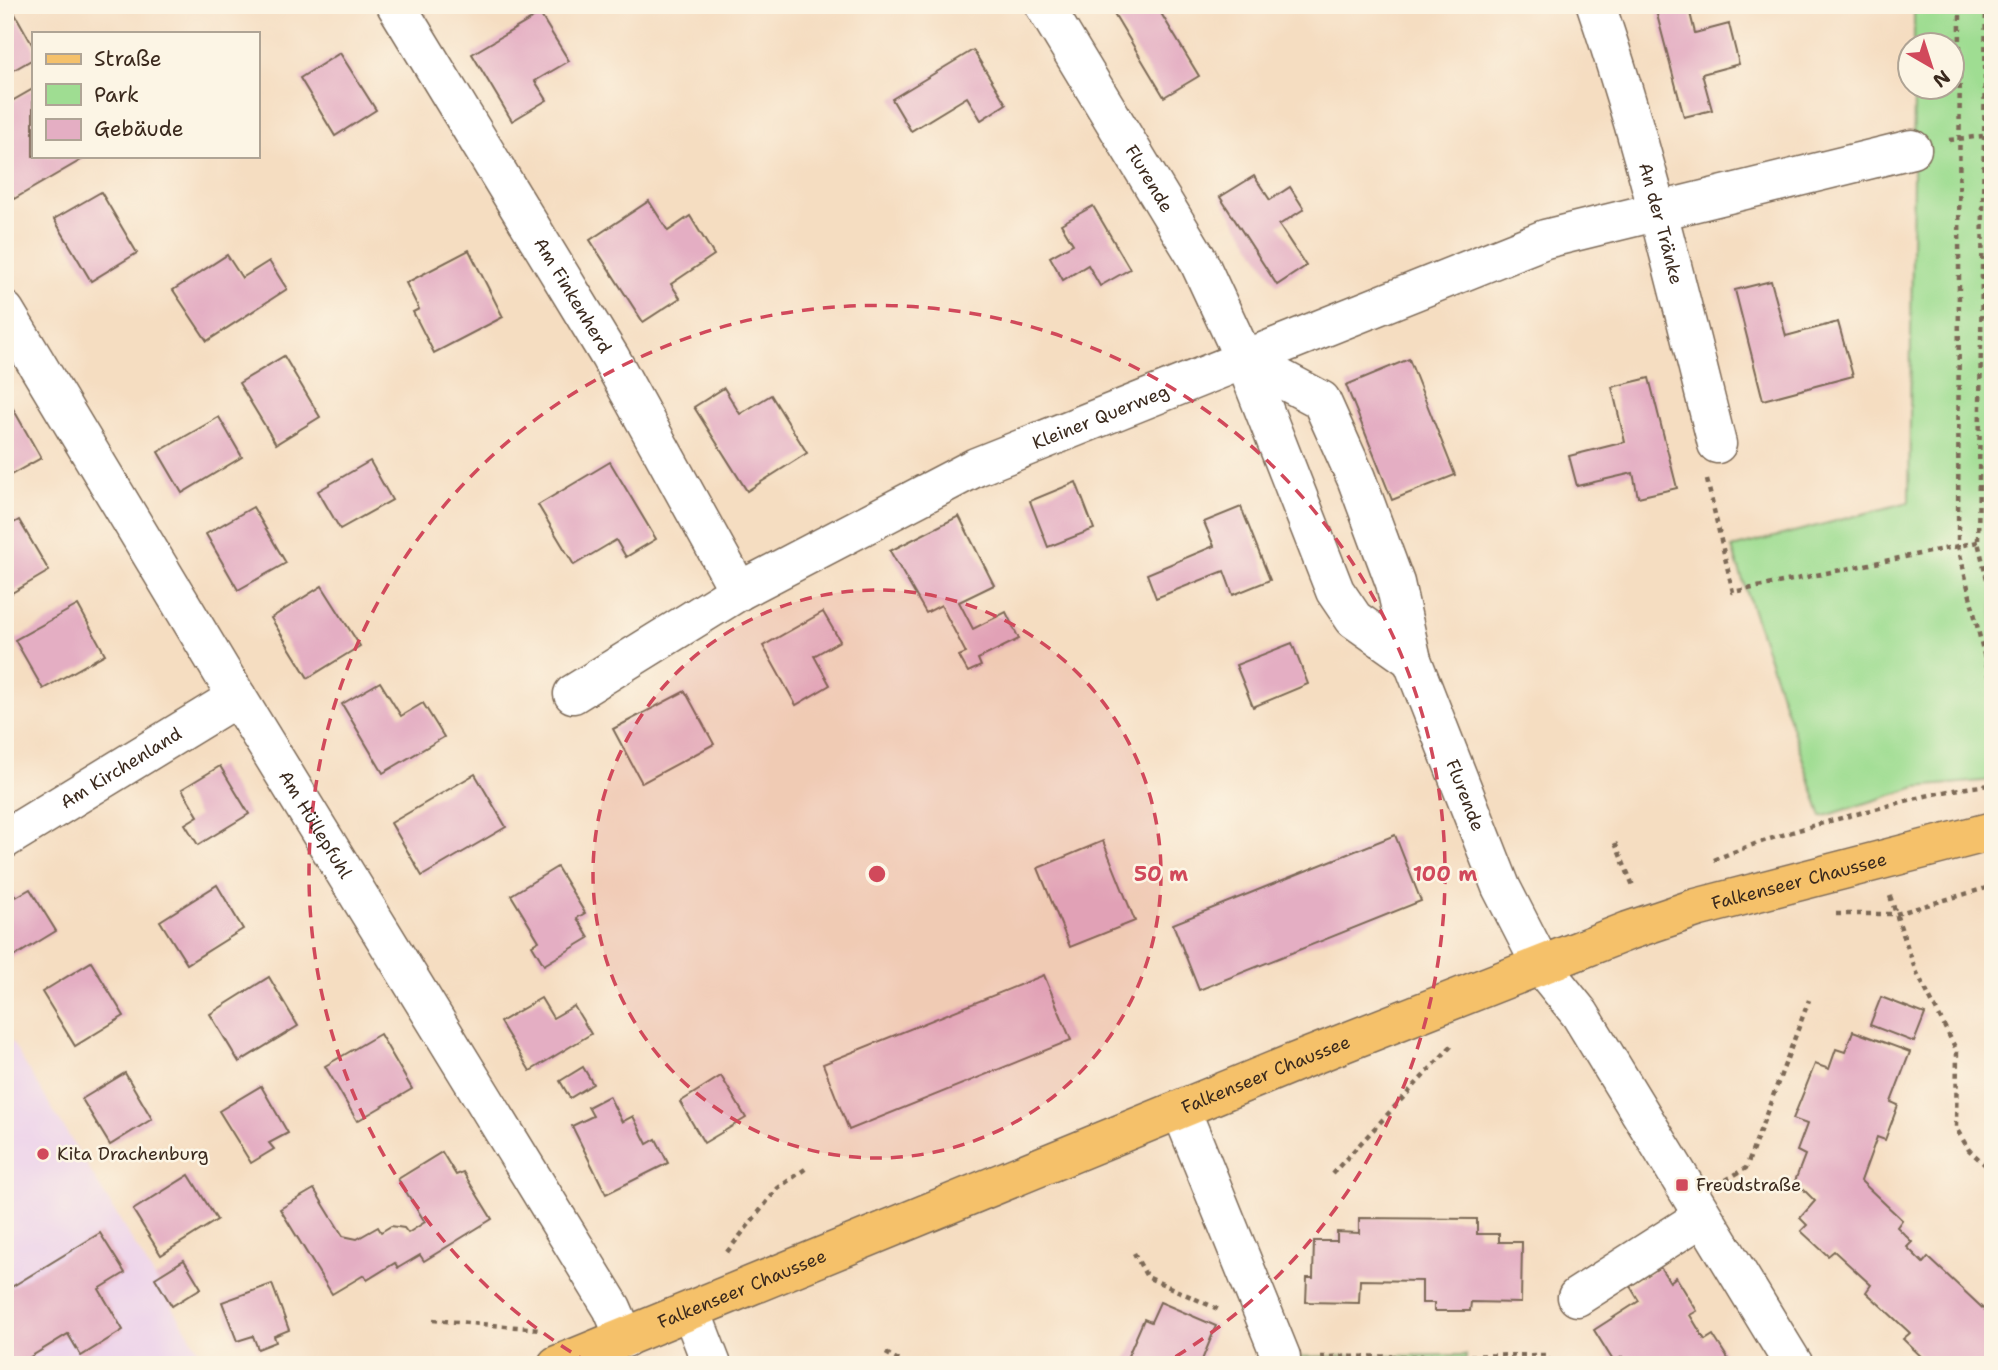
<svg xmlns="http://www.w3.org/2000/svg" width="1998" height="1370" viewBox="0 0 1998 1370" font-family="'Shantell Sans',sans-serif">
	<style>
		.built { fill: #ecd1eb }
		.green { fill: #9fdd92; stroke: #6d8458; stroke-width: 2 }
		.building { fill: #e4aec3 }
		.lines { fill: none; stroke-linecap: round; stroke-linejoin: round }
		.minor-casing { stroke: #7c6957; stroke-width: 41 }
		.major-casing { stroke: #7c6957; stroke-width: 41 }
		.path { stroke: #7c6957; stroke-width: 4.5; stroke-dasharray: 5 5; stroke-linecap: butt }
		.minor { stroke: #fff; stroke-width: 38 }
		.major { stroke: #f5c16b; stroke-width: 38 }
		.ring { fill: none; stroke: #d1495b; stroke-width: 3.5; stroke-dasharray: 12 9 }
		.poi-dot { fill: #d1495b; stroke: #fcf5e5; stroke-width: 2.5 }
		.labels { text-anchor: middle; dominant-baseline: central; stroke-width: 5; stroke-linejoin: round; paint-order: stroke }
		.street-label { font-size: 18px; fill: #3b2a1e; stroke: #fcf5e5 }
		.poi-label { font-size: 18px; fill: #3b2a1e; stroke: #fcf5e5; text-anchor: start }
		.centre { fill: #d1495b; stroke: #fcf5e5; stroke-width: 3.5 }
		.ring-label { font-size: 21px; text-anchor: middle; font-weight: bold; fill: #d1495b; stroke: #fcf5e5; stroke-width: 5; stroke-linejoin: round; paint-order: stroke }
	</style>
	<rect width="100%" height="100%" fill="#fcf5e5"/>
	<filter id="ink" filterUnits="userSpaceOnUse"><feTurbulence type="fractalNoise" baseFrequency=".0143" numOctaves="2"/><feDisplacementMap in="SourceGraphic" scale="14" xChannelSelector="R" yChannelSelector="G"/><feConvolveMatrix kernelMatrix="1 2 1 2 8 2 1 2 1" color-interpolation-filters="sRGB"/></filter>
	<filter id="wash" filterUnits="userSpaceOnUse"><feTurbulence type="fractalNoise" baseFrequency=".00686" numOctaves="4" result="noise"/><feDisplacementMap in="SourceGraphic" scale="28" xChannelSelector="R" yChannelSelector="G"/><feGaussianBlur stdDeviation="1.57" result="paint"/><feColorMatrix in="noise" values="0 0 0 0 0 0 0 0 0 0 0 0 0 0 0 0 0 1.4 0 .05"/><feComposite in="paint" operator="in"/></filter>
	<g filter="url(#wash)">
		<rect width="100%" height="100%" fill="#f5ddc1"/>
		<polygon class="built" points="5,1031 172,1306 208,1365 5,1365"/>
		<g class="green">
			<polygon points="1914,5 1993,5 1993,780 1917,787 1822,817 1732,548 1909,502 1914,88 1952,88 1952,46 1914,45"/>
			<polygon points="1466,1355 1466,1365 1278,1365 1281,1357"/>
		</g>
		<g id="blocks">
			<g class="building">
				<polygon points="5,5 10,5 33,46 33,59 5,75"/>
				<polygon points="1109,5 1156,5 1199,76 1164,97"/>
				<polygon points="1677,5 1688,5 1695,33 1729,24 1739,64 1702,74 1712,110 1684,117 1656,11"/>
				<polygon points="540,14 569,61 535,81 547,100 512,121 472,54"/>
				<polygon points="973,50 1006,104 981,120 967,97 911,131 892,99"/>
				<polygon points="340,53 376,110 335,136 300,78"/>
				<polygon points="33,89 33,156 88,156 14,199 5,184 5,105"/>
				<polygon points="1254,176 1270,200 1290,187 1304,209 1279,225 1306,266 1277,285 1220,197"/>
				<polygon points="101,192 137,253 91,281 54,219"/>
				<polygon points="649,201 668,231 690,216 714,255 671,284 680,298 643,322 590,240"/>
				<polygon points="1093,206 1130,269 1100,286 1088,265 1063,280 1050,257 1073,244 1061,224"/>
				<polygon points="469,250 503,317 434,353 413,312 419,309 406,283"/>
				<polygon points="227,255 242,278 269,261 287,289 207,341 173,290"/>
				<polygon points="1771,281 1786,336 1838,322 1853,376 1763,400 1735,290"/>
				<polygon points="284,356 320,417 276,444 239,383"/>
				<polygon points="1409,359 1455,475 1392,500 1346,385"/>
				<polygon points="1649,378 1677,488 1638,497 1633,473 1577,486 1569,456 1625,442 1612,387"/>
				<polygon points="724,388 740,414 771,395 807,453 747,491 694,407"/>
				<polygon points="11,405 41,458 5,478 5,408"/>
				<polygon points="219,417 242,457 182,493 158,452"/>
				<polygon points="370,461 392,500 340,529 318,491"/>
				<polygon points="610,462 656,539 626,557 616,540 574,565 538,505"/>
				<polygon points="1076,482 1094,529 1048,547 1030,501"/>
				<polygon points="253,507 286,563 238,590 206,534"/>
				<polygon points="1241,507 1270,580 1233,595 1224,571 1156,598 1147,574 1214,546 1204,522"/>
				<polygon points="959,516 994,585 959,602 973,629 1006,612 1019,639 978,659 981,666 968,672 959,656 966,653 941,605 926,613 890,551"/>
				<polygon points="19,520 49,571 5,597 5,528"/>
				<polygon points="322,586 360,646 308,678 271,618"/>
				<polygon points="78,605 105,654 43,689 15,640"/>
				<polygon points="823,612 840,641 814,656 830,685 796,705 763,646"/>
				<polygon points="1292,643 1308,684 1253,707 1236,665"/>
				<polygon points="380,682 401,716 423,703 444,737 383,773 342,704"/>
				<polygon points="685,691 714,744 642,783 613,729"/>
				<polygon points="220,766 249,814 198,845 185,824 198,816 182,789"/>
				<polygon points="475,774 506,827 422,876 391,823"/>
				<polygon points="1395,835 1421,901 1199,990 1173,924"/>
				<polygon points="1103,841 1135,921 1070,947 1038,868"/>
				<polygon points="557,867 585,913 577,918 589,938 544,965 532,945 539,941 511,895"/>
				<polygon points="217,885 243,929 187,964 160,921"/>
				<polygon points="9,887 16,897 30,889 56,931 5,962 5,889"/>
				<polygon points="91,962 124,1016 75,1046 42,992"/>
				<polygon points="1044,975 1071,1040 849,1130 823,1064"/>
				<polygon points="269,977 298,1026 239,1062 210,1014"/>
				<polygon points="1881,997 1925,1014 1914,1042 1870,1025"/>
				<polygon points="541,998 553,1018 574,1006 591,1034 530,1071 500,1022"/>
				<polygon points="1853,1031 1910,1052 1891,1102 1898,1105 1885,1140 1877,1137 1861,1181 1902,1220 1897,1227 1912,1242 1907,1247 1923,1263 1928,1257 1993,1318 1993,1365 1943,1365 1937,1359 1930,1365 1903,1339 1910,1333 1866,1292 1871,1285 1834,1251 1828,1256 1801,1231 1807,1225 1800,1218 1815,1201 1795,1181 1805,1155 1797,1151 1807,1124 1793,1119 1815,1064 1829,1069 1836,1049 1845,1052"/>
				<polygon points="380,1034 412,1089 357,1121 325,1066"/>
				<polygon points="583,1067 593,1084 570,1098 560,1081"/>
				<polygon points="125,1073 152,1119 110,1145 82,1099"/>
				<polygon points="721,1076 746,1118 704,1143 680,1102"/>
				<polygon points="261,1086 288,1133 269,1143 274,1149 251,1163 219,1111"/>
				<polygon points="609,1096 622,1122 633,1116 647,1144 656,1139 668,1163 606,1194 572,1126 593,1116 588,1107"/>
				<polygon points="442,1152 456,1175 463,1172 492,1219 424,1261 420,1255 398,1268 395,1263 367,1280 364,1275 332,1294 280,1209 314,1189 343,1236 357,1239 378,1227 381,1232 391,1226 404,1228 408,1233 425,1222 398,1179"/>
				<polygon points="189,1175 217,1220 161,1255 133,1210"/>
				<polygon points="1359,1218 1477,1219 1477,1234 1499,1234 1499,1242 1522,1242 1521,1303 1471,1302 1470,1311 1434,1311 1434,1303 1422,1303 1422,1281 1360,1280 1359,1303 1306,1302 1307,1278 1313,1278 1314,1241 1337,1241 1337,1232 1359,1233"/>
				<polygon points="100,1233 125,1273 99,1289 123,1330 81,1356 68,1334 17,1365 5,1365 5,1291"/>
				<polygon points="184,1260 201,1288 172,1306 155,1278"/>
				<polygon points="1660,1267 1670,1282 1676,1277 1697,1311 1690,1315 1705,1340 1713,1335 1732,1365 1627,1365 1622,1357 1614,1362 1594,1330 1639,1301 1630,1286"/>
				<polygon points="272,1284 289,1330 274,1336 276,1342 258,1349 253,1336 237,1341 222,1302"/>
				<polygon points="1160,1302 1216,1326 1200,1365 1124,1365 1144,1319 1151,1322"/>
			</g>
		</g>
	</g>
	<g filter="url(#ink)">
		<use href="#blocks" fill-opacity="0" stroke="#7c6957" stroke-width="2"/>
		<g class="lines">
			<defs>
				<g id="minor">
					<path id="s1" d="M396,5L610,357L739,591"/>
					<path id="s2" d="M1044,5L1197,258L1244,359L1335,591L1354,619L1412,660"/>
					<path id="s3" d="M1596,5C1645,149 1680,297 1717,444"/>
					<path id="s4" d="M5,311L237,697L612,1308L625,1338"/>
					<path id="s5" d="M1244,359L1321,400L1356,478L1395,583L1412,660L1501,887L1542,967L1580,1014L1794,1365"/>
					<path id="s6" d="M573,694L739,591L976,467L1545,239L1912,149"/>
					<path id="s7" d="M5,839L237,697"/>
					<polyline points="1181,1110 1281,1357"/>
					<polyline points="1577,1297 1702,1217"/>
					<polyline points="691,1311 712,1365"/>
				</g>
				<g id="major">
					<path id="s8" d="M557,1365L1293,1063L1628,931L1696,908L1993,831"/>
				</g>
			</defs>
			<use href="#minor" class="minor-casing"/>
			<use href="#major" class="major-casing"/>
			<g class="path">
				<polyline points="1960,5 1958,546 1993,692"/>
				<polyline points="1986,5 1978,542 1993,604"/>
				<polyline points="1949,140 1983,136"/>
				<polyline points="1707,480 1733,592 1978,542"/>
				<polyline points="1615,843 1634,888"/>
				<path d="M1714,860C1765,838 1818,824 1872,810C1913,799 1951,788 1993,785"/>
				<polyline points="1890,896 1915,969 1957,1051 1956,1128 1969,1150 1993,1172"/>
				<polyline points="1836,914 1896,914 1993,886"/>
				<polyline points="1332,1174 1454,1043"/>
				<polyline points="1726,1180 1746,1168 1809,1000"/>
				<polyline points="727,1252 778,1188 808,1167"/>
				<polyline points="1134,1253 1147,1277 1220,1310"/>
				<polyline points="433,1320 541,1329"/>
				<polyline points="886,1353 907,1365"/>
				<polyline points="1320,1357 1546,1355 1552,1365"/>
				<polyline points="1466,1365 1466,1355"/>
			</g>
			<use href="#minor" class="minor"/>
			<use href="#major" class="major"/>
		</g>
	</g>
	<circle cx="877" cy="874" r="284" fill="#d1495b" fill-opacity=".12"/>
	<g class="ring">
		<circle cx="877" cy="874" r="284"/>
		<path d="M589 1363A568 568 0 1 1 1165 1363"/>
	</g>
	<g class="poi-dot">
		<circle cx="43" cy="1154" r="7"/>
		<rect x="1675" y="1178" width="14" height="14" rx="3.5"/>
	</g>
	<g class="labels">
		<g class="street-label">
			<text stroke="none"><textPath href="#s2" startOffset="203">Flurende</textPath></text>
			<text stroke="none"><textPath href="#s3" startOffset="228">An der Tränke</textPath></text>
			<text stroke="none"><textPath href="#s1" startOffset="340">Am Finkenherd</textPath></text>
			<text stroke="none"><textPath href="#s6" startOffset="597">Kleiner Querweg</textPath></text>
			<text stroke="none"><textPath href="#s7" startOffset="136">Am Kirchenland</textPath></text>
			<text stroke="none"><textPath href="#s5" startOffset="509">Flurende</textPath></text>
			<text stroke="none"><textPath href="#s4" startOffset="600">Am Hüllepfuhl</textPath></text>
			<text stroke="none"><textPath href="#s8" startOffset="1334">Falkenseer Chaussee</textPath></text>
			<text stroke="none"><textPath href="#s8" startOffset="766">Falkenseer Chaussee</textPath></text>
			<text stroke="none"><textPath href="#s8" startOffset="200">Falkenseer Chaussee</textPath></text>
		</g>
		<g class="poi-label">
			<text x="57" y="1154">Kita Drachenburg</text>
			<text x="1696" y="1185">Freudstraße</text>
		</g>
	</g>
	<circle cx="877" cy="874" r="10" class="centre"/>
	<g class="ring-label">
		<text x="1161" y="881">50 m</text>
		<text x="1445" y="881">100 m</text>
	</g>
	<rect width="1998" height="1370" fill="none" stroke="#fcf5e5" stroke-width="28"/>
	<rect x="32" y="32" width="228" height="126" fill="#fcf5e5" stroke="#afa495" stroke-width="2"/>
	<rect x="46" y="54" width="35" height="10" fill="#f5c16b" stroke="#afa495" stroke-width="2"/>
	<text x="94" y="66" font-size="21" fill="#3b2a1e">Straße</text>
	<rect x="46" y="84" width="35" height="21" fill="#9fdd92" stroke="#afa495" stroke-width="2"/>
	<text x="94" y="102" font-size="21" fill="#3b2a1e">Park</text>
	<rect x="46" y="119" width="35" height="21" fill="#e4aec3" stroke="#afa495" stroke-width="2"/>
	<text x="94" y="136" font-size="21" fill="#3b2a1e">Gebäude</text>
	<g transform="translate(1931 66) rotate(141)"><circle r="33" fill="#fcf5e5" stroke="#afa495" stroke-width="2"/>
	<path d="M0-5L12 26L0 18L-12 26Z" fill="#d1495b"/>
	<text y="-10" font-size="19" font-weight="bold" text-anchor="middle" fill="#3b2a1e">N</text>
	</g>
</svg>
